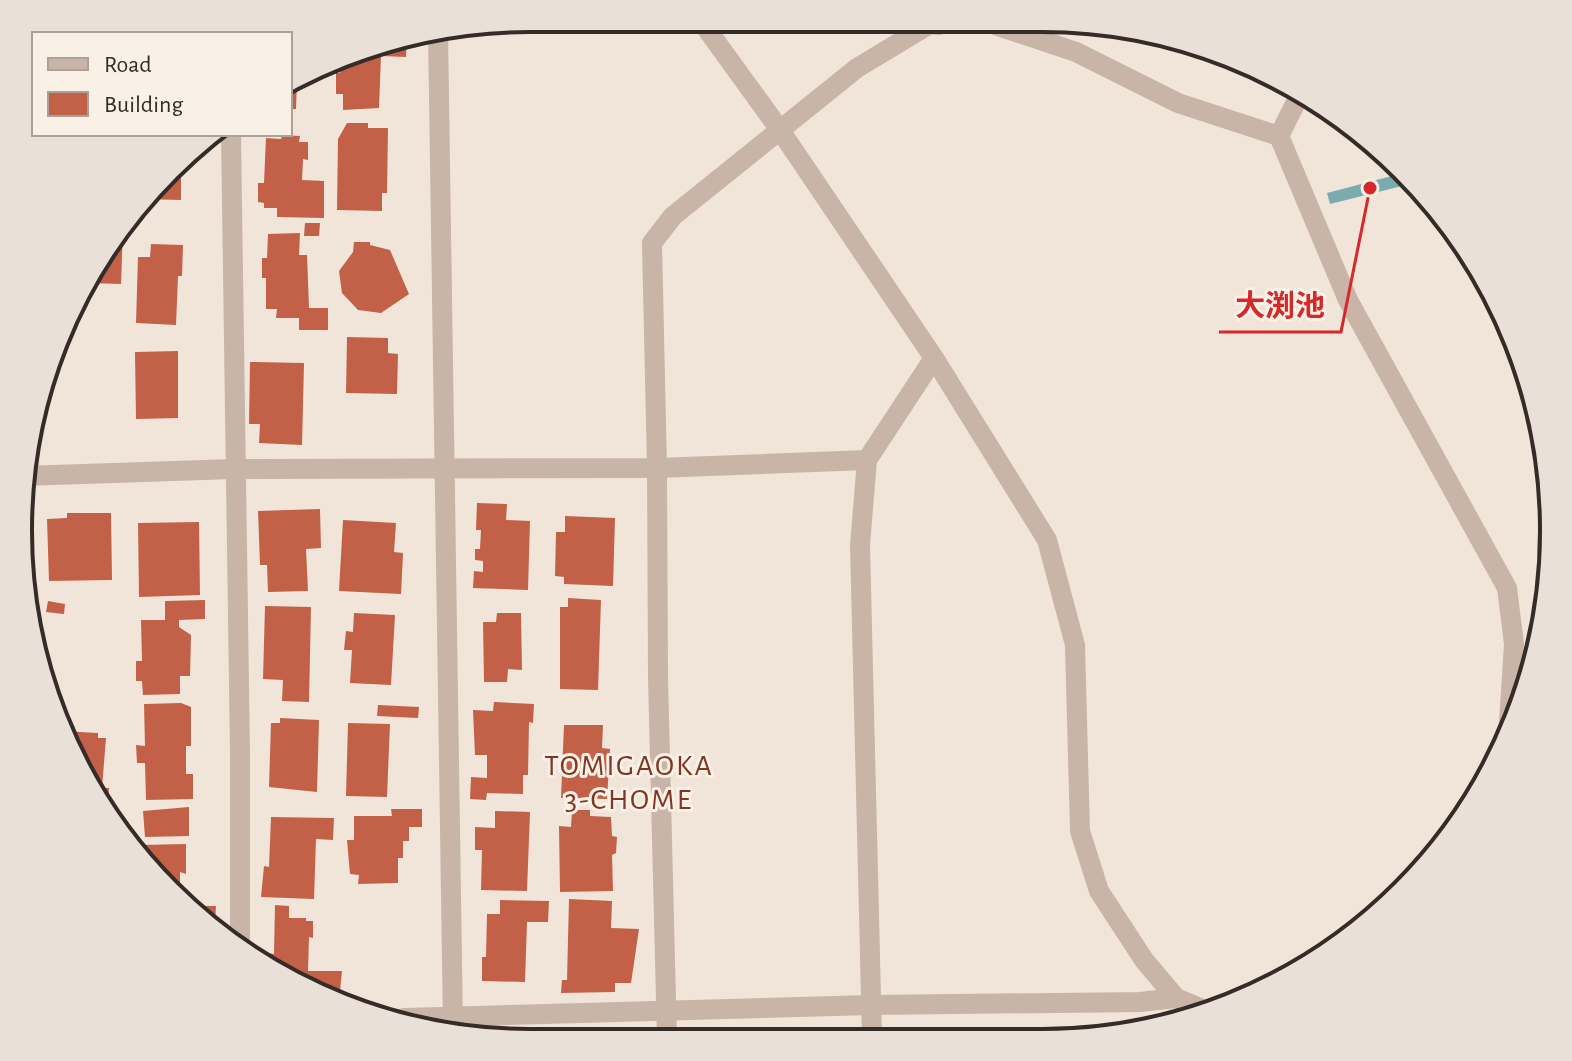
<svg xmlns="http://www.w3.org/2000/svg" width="1572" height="1061" viewBox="0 0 1572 1061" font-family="'Alegreya Sans','Noto Sans JP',sans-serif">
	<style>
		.water { fill: #7aacad }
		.building { fill: #c26147 }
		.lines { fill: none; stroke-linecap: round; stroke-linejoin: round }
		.minor { stroke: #c8b5a7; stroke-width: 20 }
		.labels { text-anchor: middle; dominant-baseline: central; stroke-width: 6; stroke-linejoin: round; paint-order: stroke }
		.neighbourhood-label { font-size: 30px; letter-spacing: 2px; fill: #813623; stroke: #f9f0e6 }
		.rim { fill: none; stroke: #352b27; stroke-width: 4 }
		.leader { fill: none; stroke: #d62828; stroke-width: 3 }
		.callout-dot { fill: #d62828; stroke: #f9f0e6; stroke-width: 3 }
		.callout-label { font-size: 30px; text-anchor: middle; font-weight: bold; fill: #d62828; stroke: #f9f0e6; stroke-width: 6; stroke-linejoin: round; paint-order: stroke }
	</style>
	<rect width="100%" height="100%" fill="#f1e5da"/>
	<polygon class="water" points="1407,172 1414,183 1330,204 1327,193"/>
	<g class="building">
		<polygon points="407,34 406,57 381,56 379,108 343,110 343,94 336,94 336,73 340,73 341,61 397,36"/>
		<polygon points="297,81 296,109 290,109 290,84"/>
		<polygon points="347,123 368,123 368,128 388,128 387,193 382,193 382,211 337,210 338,139"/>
		<polygon points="282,135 300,136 299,142 308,142 308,160 303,159 302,180 324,181 324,218 277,217 277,208 264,208 264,203 258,202 258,183 264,183 266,138 281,139"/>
		<polygon points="181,161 181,200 141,199 145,193"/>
		<polygon points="305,223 320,223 319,236 304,236"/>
		<polygon points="123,228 121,284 89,283 114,242"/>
		<polygon points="300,233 299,255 307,255 309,308 328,308 328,330 299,330 299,318 276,318 277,309 266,309 266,278 262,278 262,258 267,258 268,234"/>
		<polygon points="354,242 370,242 370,245 390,250 409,294 381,313 358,310 342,293 339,271 353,252"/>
		<polygon points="151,244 183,245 182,276 178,276 176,325 136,323 138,257 150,257"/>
		<polygon points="347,337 388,338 388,353 398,354 397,394 346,393"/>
		<polygon points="178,351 178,418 136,419 135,352"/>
		<polygon points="250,362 304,363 302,445 259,443 260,424 249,424"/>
		<polygon points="477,503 507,504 506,520 530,521 528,590 473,588 474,571 483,572 483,561 475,560 475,549 480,549 481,530 476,530"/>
		<polygon points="320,509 321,548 306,549 308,591 268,592 267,565 260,565 258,511"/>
		<polygon points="67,513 111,513 112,580 49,581 47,519 67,518"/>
		<polygon points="565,516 615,518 613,586 564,584 564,577 555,576 556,532 565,532"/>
		<polygon points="343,520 396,523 394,552 403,553 401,594 339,591"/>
		<polygon points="199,522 200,595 139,597 138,523"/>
		<polygon points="568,598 601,600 598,690 560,689 560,607 568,607"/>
		<polygon points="205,600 205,619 179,620 179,627 191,635 190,676 180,676 180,694 143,695 142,681 136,681 136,661 142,661 141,620 165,620 165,601"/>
		<polygon points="48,601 65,604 64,614 46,612"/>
		<polygon points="265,606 311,607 309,702 282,701 283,680 263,679"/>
		<polygon points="354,613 395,615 391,685 350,683 352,650 344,650 346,631 353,632"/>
		<polygon points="497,613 521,613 522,670 508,669 507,682 484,682 483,622 496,622"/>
		<polygon points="494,702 534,704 533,723 529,722 528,775 523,775 523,794 487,793 486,800 470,799 471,777 487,778 487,755 475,755 473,710 493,711"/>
		<polygon points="181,703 191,707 191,746 186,746 186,774 193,774 193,799 146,800 145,763 137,763 136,745 145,746 144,704"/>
		<polygon points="378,705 419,707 418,718 377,716"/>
		<polygon points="280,718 319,720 317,792 269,787 271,723 280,723"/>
		<polygon points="348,723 390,724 387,797 346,796"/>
		<polygon points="564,725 603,725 602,748 610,749 607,799 561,798"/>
		<polygon points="62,731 98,733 98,738 106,738 102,788 109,788 108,803 104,803 71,758"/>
		<polygon points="189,807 189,836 145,837 143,811"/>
		<polygon points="391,809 422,809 422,827 409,827 409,841 403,841 403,858 398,858 398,883 358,884 359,875 350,874 347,840 354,840 354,816 392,816"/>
		<polygon points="572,810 590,810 590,816 611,817 612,836 617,837 616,853 612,855 613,891 560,892 559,826 571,827"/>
		<polygon points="495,811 530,812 527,891 481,890 482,850 475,850 475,827 495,828"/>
		<polygon points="271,817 334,818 333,840 316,839 314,899 261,897 264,866 269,867"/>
		<polygon points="186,844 186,874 180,872 180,893 168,893 141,856 141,845"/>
		<polygon points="569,899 612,901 611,928 639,929 631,983 615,983 615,992 561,993 562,980 567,980"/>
		<polygon points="500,900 549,901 548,922 527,922 525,982 482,981 482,957 486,957 487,914 500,914"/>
		<polygon points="275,905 289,906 289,918 306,918 306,921 313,921 313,938 309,937 308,971 342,971 340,991 316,992 268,960 268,953 274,954"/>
		<polygon points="188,906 216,906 215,924"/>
	</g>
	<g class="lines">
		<g class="minor">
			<polyline points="701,21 780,130 934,358 1047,540 1075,645 1080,831 1099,891 1144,960 1176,998 1207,1011"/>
			<polyline points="995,25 1076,52 1178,103 1279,136"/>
			<polyline points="438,30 453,1028"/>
			<polyline points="1302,90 1279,136 1348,300 1507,588 1514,644 1508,737"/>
			<polyline points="231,134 240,754 240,941"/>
			<polyline points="867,460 860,545 872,1038"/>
			<polyline points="23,476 234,469 657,468 867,460 934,358"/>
			<polyline points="404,1018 871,1005 1140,1002 1176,998"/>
			<polyline points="667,1041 658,677 657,468 652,243 673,216 857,68 930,24 939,25"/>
		</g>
	</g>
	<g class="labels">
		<g class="neighbourhood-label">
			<text x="629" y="766">TOMIGAOKA<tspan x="629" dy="34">3-CHOME</tspan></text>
		</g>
	</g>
	<path d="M0 0H1572V1061H0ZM530 32H1042A498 498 0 0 1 1540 530V531A498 498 0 0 1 1042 1029H530A498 498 0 0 1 32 531V530A498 498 0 0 1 530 32Z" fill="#e9e0d7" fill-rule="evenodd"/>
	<path class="rim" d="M530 32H1042A498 498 0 0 1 1540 530V531A498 498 0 0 1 1042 1029H530A498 498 0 0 1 32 531V530A498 498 0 0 1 530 32Z"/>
	<path class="leader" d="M1370 188L1341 332H1219"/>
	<circle class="callout-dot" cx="1370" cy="188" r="8"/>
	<g class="callout-label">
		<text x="1280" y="316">大渕池</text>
	</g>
	<rect x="32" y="32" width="260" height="104" fill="#f9f0e6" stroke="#aba19a" stroke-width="2"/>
	<rect x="48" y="58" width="40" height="12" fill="#c8b5a7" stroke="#aba19a" stroke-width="2"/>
	<text x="104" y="72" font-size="24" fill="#352b27">Road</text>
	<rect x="48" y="92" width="40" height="24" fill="#c26147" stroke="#aba19a" stroke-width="2"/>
	<text x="104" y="112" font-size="24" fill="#352b27">Building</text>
</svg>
